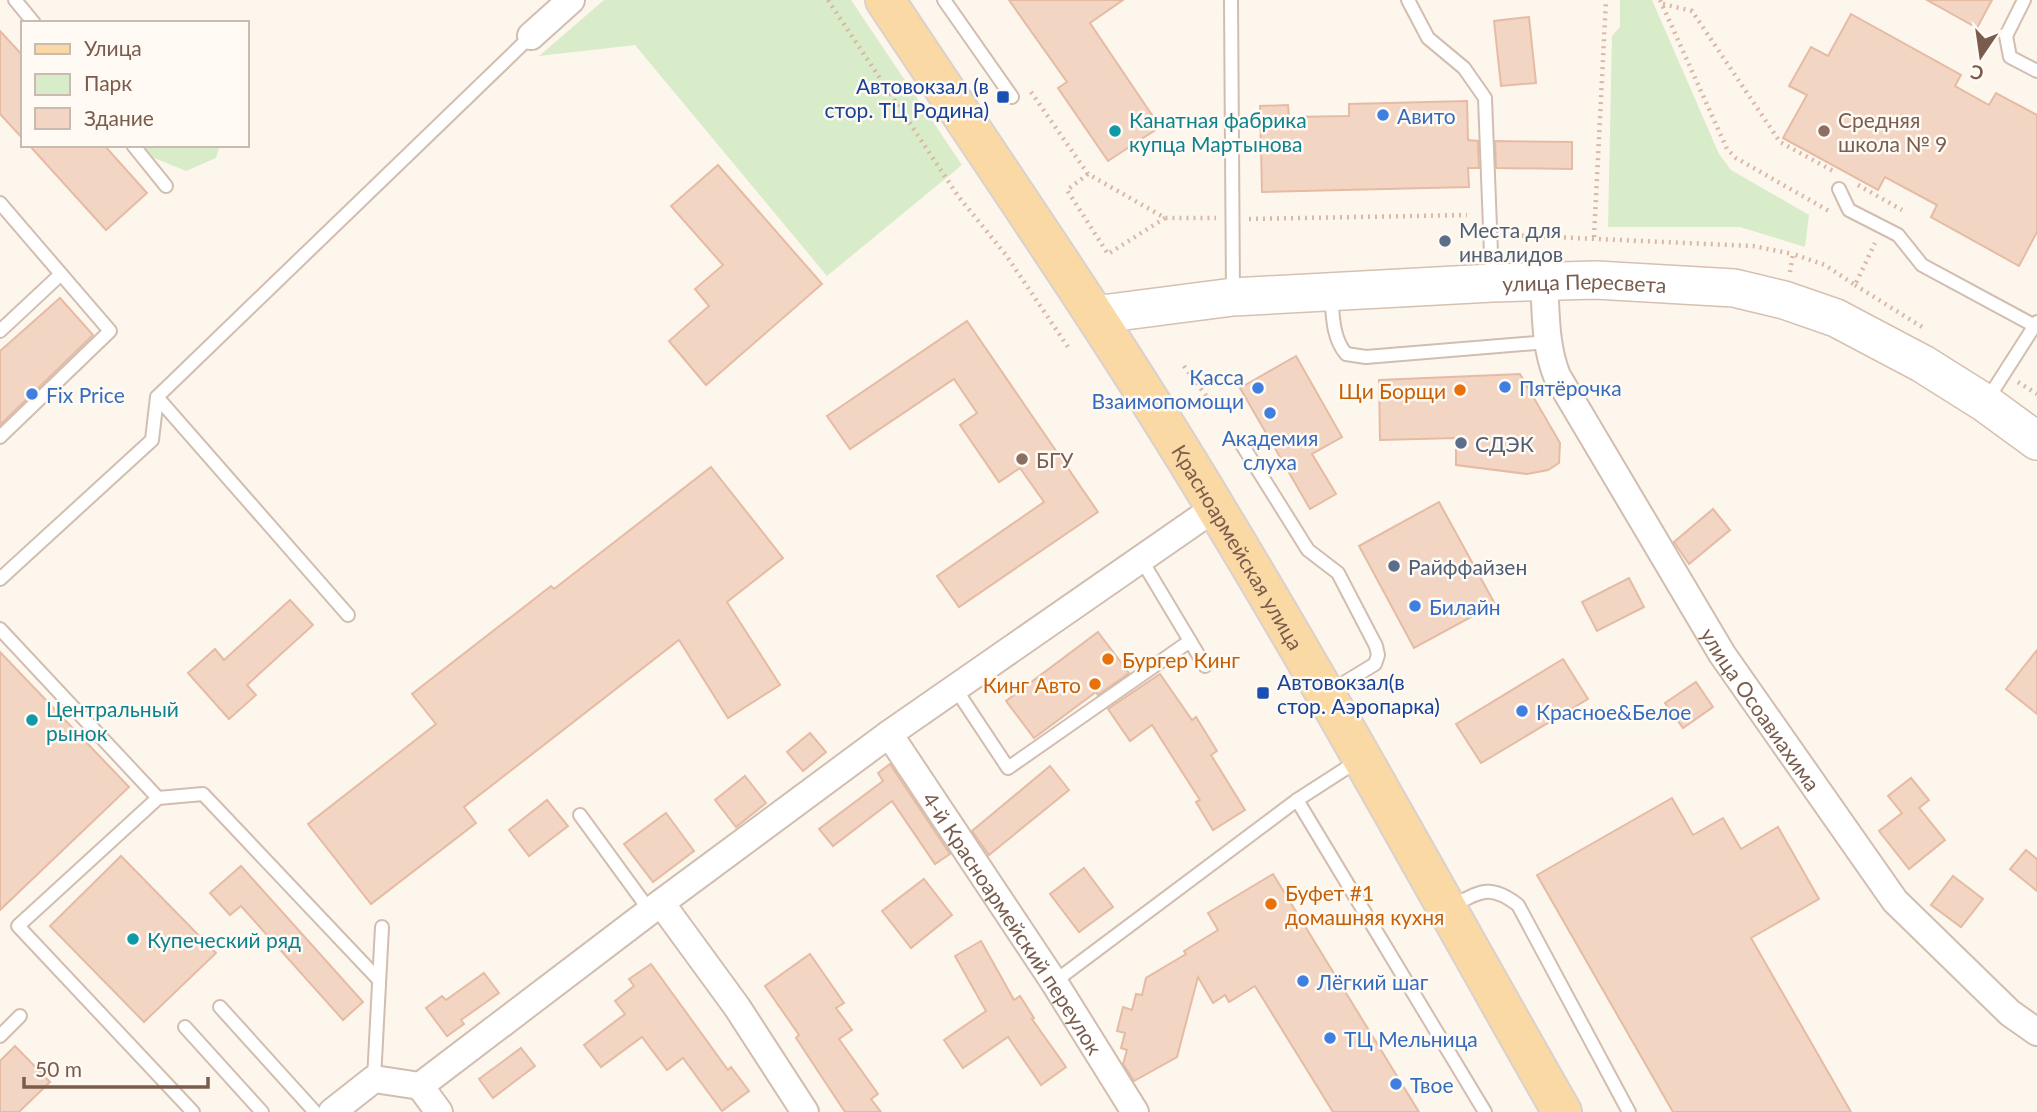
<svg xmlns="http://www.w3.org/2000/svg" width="2037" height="1112" viewBox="0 0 2037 1112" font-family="Lato,sans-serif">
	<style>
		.green { fill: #d8ecc9 }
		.building { fill: #f3d5c3; stroke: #e6bba3; stroke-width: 2 }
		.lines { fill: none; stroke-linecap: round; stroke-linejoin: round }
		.lane-casing { stroke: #d1beb0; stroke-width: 16 }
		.street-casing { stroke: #d1beb0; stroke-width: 30 }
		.secondary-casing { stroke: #d6c0b0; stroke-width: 40 }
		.primary-casing { stroke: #dad1cd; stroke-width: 42 }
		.path { stroke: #d9b8a5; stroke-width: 4.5; stroke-dasharray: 2 5; stroke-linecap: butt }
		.lane { stroke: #fff; stroke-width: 12 }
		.street { stroke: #fff; stroke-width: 26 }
		.secondary { stroke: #fff; stroke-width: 37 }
		.primary { stroke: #fbd9a5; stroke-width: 38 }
		.transit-dot { fill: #1a4fb4; stroke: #fffaf3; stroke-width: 2.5 }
		.shop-dot { fill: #3f7fe0; stroke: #fffaf3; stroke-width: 2.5 }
		.culture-dot { fill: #0f9aa8; stroke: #fffaf3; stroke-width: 2.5 }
		.education-dot { fill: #8d6e63; stroke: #fffaf3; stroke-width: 2.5 }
		.service-dot { fill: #5c6f8a; stroke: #fffaf3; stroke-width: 2.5 }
		.food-dot { fill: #e8710a; stroke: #fffaf3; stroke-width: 2.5 }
		.labels { text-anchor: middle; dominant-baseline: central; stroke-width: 5; stroke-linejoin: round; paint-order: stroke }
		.transit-label { font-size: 21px; fill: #164399; stroke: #fffaf3; text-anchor: end }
		.shop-label { font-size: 21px; fill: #366cbe; stroke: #fffaf3; text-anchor: start }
		.culture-label { font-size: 21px; fill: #0d838f; stroke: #fffaf3; text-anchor: start }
		.education-label { font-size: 21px; fill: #785e54; stroke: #fffaf3; text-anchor: start }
		.service-label { font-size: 21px; fill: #4e5e75; stroke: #fffaf3; text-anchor: start }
		.street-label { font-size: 21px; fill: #7a5c4d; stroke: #fffaf3 }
		.food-label { font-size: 21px; fill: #c56008; stroke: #fffaf3; text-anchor: end }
	</style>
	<rect width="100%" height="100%" fill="#fdf6ec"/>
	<g class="green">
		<polygon points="604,0 851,0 962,165 827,276 635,45 539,56"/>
		<polygon points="1620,0 1652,0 1719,154 1731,170 1809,215 1805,247 1740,227 1608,227 1612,36 1620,27"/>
		<polygon points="134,145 220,145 216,158 186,171 142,153"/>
	</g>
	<g class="building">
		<polygon points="1009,0 1123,0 1090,23 1160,127 1108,161 1058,88 1067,82"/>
		<polygon points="1927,0 1992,0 1977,28"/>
		<polygon points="1851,14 1961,75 1955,86 1989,105 1996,93 2037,115 2037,232 2019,266 1931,217 1937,205 1885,177 1878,190 1783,138 1807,95 1789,86 1811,47 1828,56"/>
		<polygon points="1529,17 1536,83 1501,86 1494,21"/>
		<polygon points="0,31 23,56 23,139 0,114"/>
		<polygon points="1467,101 1468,140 1478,141 1479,168 1468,168 1469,187 1262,192 1260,106 1288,105 1289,117 1349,116 1349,104"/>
		<polygon points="1495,141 1572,142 1572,169 1496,168"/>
		<polygon points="29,145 104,145 147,193 106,230"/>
		<polygon points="718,165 822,284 706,385 669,341 709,306 695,289 723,265 671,206"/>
		<polygon points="60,298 93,335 0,425 0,351"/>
		<polygon points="967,321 1098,512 959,607 937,576 1044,502 1020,468 999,482 960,425 977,413 954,379 850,449 827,416"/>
		<polygon points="1296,356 1342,437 1312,454 1336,494 1310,509 1240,388"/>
		<polygon points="1520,374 1560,443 1559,463 1548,470 1527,474 1456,465 1456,438 1380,440 1379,380"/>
		<polygon points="711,467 783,558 727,602 780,685 728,718 679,640 464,807 476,823 371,904 308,824 436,724 412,694 551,586 554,589"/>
		<polygon points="1439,502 1495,604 1414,648 1359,546"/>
		<polygon points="1713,509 1730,530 1689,564 1674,542"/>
		<polygon points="1629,578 1644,607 1597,631 1582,602"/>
		<polygon points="290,600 313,625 247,685 256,695 229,719 188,673 215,649 224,660"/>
		<polygon points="1098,632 1129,673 1098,695 1096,692 1034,738 1006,701"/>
		<polygon points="2037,650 2037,714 2006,689"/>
		<polygon points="0,652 129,787 0,910"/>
		<polygon points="1563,659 1588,699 1481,763 1456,724"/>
		<polygon points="1160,674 1192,720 1196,717 1217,751 1211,755 1245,810 1213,830 1196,802 1200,800 1152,725 1130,741 1108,709"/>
		<polygon points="1696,682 1713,707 1683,728 1665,703"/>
		<polygon points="810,733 826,752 803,771 787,752"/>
		<polygon points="890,764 950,854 935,864 892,801 833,846 819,829 883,781 878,773"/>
		<polygon points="1050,766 1069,790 989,855 972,831"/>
		<polygon points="745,776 766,803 736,827 715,800"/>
		<polygon points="1911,778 1929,800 1919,808 1945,840 1909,869 1879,831 1902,813 1888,796"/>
		<polygon points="1672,798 1693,835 1723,818 1741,849 1778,827 1819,899 1751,938 1851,1112 1673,1112 1537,875"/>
		<polygon points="547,800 568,826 529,856 509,830"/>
		<polygon points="666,813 694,851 653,882 624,844"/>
		<polygon points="2026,850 2037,859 2037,891 2010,869"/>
		<polygon points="121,856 216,953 144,1022 50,926"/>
		<polygon points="241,866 363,1002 343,1020 241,906 230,915 210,893"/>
		<polygon points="1084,868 1113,907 1079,932 1050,894"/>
		<polygon points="1273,874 1419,1112 1333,1112 1255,986 1229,1002 1225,995 1213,1003 1198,977 1177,1057 1134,1081 1123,1064 1127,1050 1121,1048 1125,1033 1117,1031 1123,1007 1132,1010 1136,994 1142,995 1146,978 1186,954 1184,951 1218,930 1208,913"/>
		<polygon points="1953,876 1983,899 1961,927 1931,905"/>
		<polygon points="924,879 952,915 911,948 882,911"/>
		<polygon points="981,941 1014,1000 1020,996 1034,1018 1032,1019 1066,1067 1041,1085 1008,1037 963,1068 944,1040 986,1011 955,956"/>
		<polygon points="810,954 844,1003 836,1008 852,1030 839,1039 878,1094 871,1099 881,1112 845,1112 796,1038 799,1035 765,986"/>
		<polygon points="651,964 728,1070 731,1067 749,1091 722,1111 683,1058 667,1070 642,1037 601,1067 584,1045 625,1014 615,1001 634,986 629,979"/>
		<polygon points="484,973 499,993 461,1020 464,1024 447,1036 426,1008 442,996 446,1000"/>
		<polygon points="15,1046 50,1082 19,1112 0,1112 0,1061"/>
		<polygon points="521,1048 535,1066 493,1098 479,1079"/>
	</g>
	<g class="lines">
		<defs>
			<g id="lane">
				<polyline points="15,0 34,23"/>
				<polyline points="944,0 1012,97"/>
				<polyline points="1231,0 1233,294"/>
				<polyline points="1408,0 1428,38 1464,68 1485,98 1492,279"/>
				<polyline points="2024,0 2006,36 2010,57 2037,71"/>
				<polyline points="133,145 166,186"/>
				<polyline points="1839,189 1849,210 1898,235 1922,265 2035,326"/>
				<polyline points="0,203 110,331 0,437"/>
				<path d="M1331,294C1333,315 1332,337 1346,354L1366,357L1547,342"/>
				<polyline points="0,331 61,274"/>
				<polyline points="157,397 348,615"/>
				<polyline points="1987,400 2037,322"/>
				<polyline points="1241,443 1308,550 1338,573 1376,646 1378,655 1375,664 1329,692"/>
				<polyline points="1141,559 1205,666"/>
				<polyline points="0,579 152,440 157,397 531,36"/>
				<polyline points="0,629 158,798"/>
				<polyline points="955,688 1008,768 1190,641"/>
				<polyline points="1297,800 1485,1112"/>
				<polyline points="580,815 650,911"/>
				<path d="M1450,907C1480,892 1489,883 1518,905L1629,1112"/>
				<polyline points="1054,982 1297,800 1359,760"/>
				<polyline points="220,1007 315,1112"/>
				<polyline points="185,1027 262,1112"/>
				<polyline points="0,1036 20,1016"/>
				<polyline points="374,1079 382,927"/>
				<polyline points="193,1112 18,926 158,798 203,794 379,980"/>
			</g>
			<g id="street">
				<polyline points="531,36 571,0"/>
				<path id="s1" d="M1544,282C1546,314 1545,346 1557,376L1722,654L1895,901L2010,1013L2037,1032"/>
				<path id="s2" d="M889,734L1054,982L1135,1112"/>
				<polyline points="661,903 737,1007 805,1112"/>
				<polyline points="420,1086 439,1112"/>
				<polyline points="332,1112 374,1079 420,1086 650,911 889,734 1216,507"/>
			</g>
			<g id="secondary">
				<path id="s3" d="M1094,315L1233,297L1492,283L1596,280L1734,288L1784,300L1836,318L1923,364L1985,403L2037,441"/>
			</g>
			<g id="primary">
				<path id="s4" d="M885,0C997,169 1113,336 1217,510C1337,708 1447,911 1562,1112"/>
			</g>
		</defs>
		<use href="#lane" class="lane-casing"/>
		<use href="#street" class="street-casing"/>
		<use href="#secondary" class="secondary-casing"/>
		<use href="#primary" class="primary-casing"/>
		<g class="path">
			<polyline points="828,0 958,196 1006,255 1070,350"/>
			<polyline points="1660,0 1727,149 1736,158 1829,211"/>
			<polyline points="1663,4 1692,11 1780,142 1835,172"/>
			<polyline points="1031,92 1088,174 1165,218 1216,218"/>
			<polyline points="1088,174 1067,190 1108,254 1165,218"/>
			<polyline points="1858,185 1902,210"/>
			<polyline points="1249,219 1467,215"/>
			<polyline points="1508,235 1753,246 1793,254"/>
			<polyline points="1594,237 1606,0"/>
			<polyline points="1790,272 1793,254 1825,265 1855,285 1875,243"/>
			<polyline points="1855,285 1922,327"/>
			<polyline points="1184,366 1216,409"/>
			<polyline points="2018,382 2037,394"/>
		</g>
		<use href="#lane" class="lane"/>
		<use href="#street" class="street"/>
		<use href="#secondary" class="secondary"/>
		<use href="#primary" class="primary"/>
	</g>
	<g class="transit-dot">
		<rect x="996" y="90" width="14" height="14" rx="3.5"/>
		<rect x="1256" y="686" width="14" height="14" rx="3.5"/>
	</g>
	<g class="shop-dot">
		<circle cx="1383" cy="115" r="7"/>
		<circle cx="1505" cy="387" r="7"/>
		<circle cx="1258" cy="388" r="7"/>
		<circle cx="32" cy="394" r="7"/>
		<circle cx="1270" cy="413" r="7"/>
		<circle cx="1415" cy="606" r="7"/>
		<circle cx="1522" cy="711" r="7"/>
		<circle cx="1303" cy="981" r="7"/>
		<circle cx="1330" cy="1038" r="7"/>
		<circle cx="1396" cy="1084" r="7"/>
	</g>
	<g class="culture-dot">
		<circle cx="1115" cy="131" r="7"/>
		<circle cx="32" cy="720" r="7"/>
		<circle cx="133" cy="939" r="7"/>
	</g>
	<g class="education-dot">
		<circle cx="1824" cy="131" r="7"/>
		<circle cx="1022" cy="459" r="7"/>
	</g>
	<g class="service-dot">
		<circle cx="1445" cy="241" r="7"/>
		<circle cx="1461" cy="443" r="7"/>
		<circle cx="1394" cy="566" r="7"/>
	</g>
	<g class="food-dot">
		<circle cx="1460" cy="390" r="7"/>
		<circle cx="1108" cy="659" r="7"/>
		<circle cx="1095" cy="684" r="7"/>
		<circle cx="1271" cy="904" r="7"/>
	</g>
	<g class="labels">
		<g class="transit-label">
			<text x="989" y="85">Автовокзал (в<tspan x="989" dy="24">стор. ТЦ Родина)</tspan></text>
			<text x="1277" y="681" text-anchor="start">Автовокзал(в<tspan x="1277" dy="24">стор. Аэропарка)</tspan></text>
		</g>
		<g class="shop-label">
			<text x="1397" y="115">Авито</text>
			<text x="1244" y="376" text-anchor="end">Касса<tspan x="1244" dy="24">Взаимопомощи</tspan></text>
			<text x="1519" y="387">Пятёрочка</text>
			<text x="46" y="394">Fix Price</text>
			<text x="1270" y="437" text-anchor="middle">Академия<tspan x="1270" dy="24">слуха</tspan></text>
			<text x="1429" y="606">Билайн</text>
			<text x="1536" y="711">Красное&amp;Белое</text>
			<text x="1317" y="981">Лёгкий шаг</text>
			<text x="1344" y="1038">ТЦ Мельница</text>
			<text x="1410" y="1084">Твое</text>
		</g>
		<g class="culture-label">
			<text x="1129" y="119">Канатная фабрика<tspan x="1129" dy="24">купца Мартынова</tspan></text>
			<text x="46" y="708">Центральный<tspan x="46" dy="24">рынок</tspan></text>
			<text x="147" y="939">Купеческий ряд</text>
		</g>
		<g class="education-label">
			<text x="1838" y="119">Средняя<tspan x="1838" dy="24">школа № 9</tspan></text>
			<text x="1036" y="459">БГУ</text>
		</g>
		<g class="service-label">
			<text x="1459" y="229">Места для<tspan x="1459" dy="24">инвалидов</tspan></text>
			<text x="1475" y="443">СДЭК</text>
			<text x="1408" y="566">Райффайзен</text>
		</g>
		<g class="street-label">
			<text stroke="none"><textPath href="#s3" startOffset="492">улица Пересвета</textPath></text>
			<text stroke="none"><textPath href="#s4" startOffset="651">Красноармейская улица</textPath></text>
			<text stroke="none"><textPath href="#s1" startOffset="486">улица Осоавиахима</textPath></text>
			<text stroke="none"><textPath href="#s2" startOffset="226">4-й Красноармейский переулок</textPath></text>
		</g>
		<g class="food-label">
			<text x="1446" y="390">Щи Борщи</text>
			<text x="1122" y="659" text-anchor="start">Бургер Кинг</text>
			<text x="1081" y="684">Кинг Авто</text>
			<text x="1285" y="892" text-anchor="start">Буфет #1<tspan x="1285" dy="24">домашняя кухня</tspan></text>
		</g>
	</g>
	<rect x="21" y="21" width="228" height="126" fill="#fffaf3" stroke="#cabbb1" stroke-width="2"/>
	<rect x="35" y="44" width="35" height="10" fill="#fbd9a5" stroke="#cabbb1" stroke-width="2"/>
	<text x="84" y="56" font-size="21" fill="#7a5c4d">Улица</text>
	<rect x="35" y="74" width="35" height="21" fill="#d8ecc9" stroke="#cabbb1" stroke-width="2"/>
	<text x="84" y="91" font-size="21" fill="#7a5c4d">Парк</text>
	<rect x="35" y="108" width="35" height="21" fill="#f3d5c3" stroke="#cabbb1" stroke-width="2"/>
	<text x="84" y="126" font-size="21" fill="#7a5c4d">Здание</text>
	<g transform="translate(1981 56) rotate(193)" stroke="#fffaf3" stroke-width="5" paint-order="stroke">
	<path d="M0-5L12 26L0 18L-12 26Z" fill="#7a5c4d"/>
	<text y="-10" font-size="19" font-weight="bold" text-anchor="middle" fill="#7a5c4d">С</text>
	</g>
	<path d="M24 1077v10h184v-10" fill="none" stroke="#7a5c4d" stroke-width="3.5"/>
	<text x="35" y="1077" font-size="21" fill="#7a5c4d" stroke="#fffaf3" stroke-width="5" paint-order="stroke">50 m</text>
</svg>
